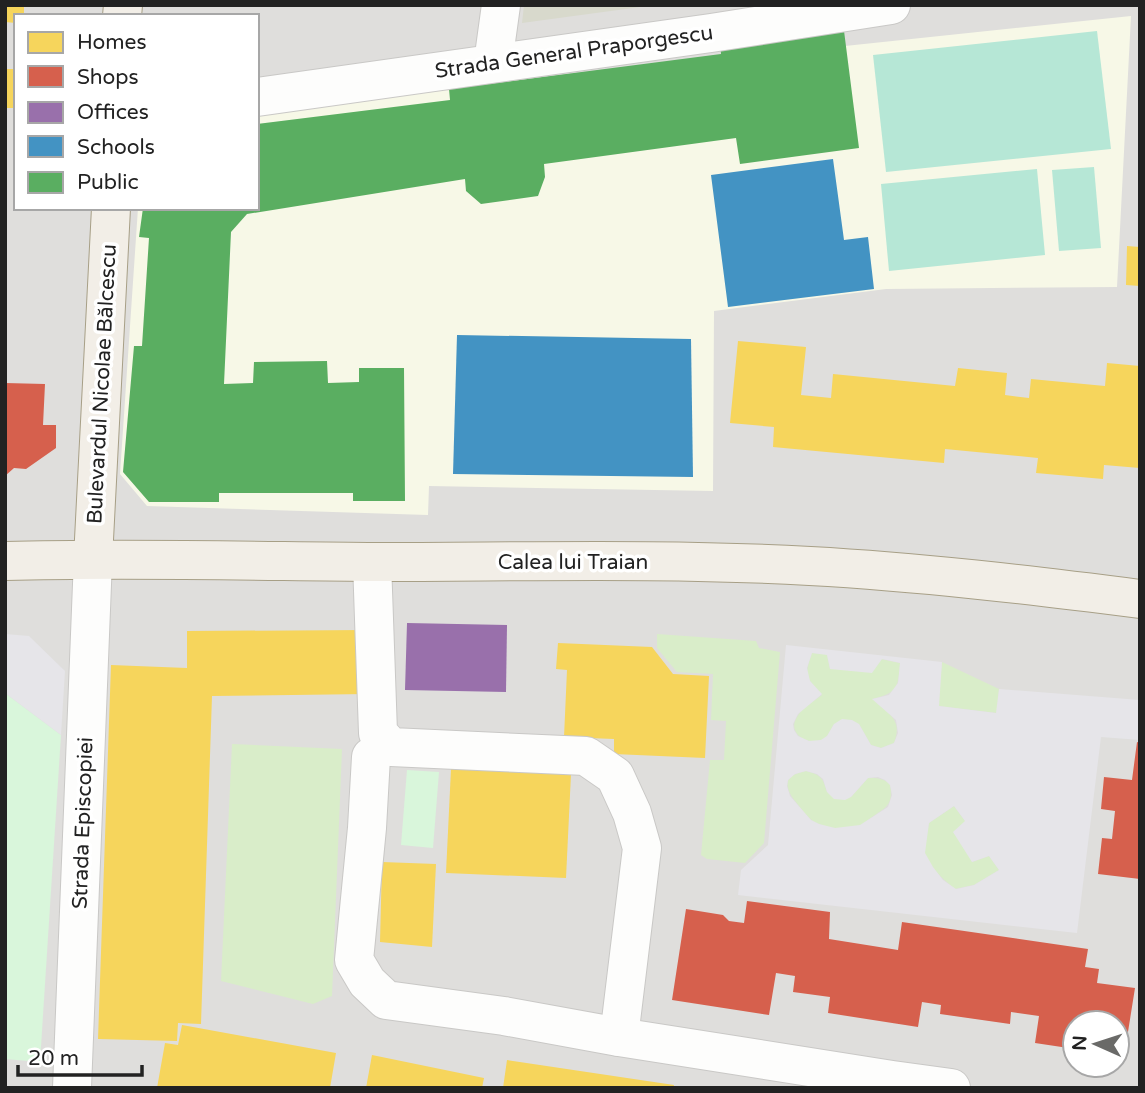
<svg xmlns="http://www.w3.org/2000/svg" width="1145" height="1093" viewBox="0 0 1145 1093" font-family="'Varela Round',sans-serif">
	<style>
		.residential { fill: #dfdedc; fill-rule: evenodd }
		.education { fill: #f7f8e7 }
		.construction { fill: #d8d9cc }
		.grass { fill: #d9edc9 }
		.park { fill: #d9f6db }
		.pitch { fill: #b6e7d6 }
		.plaza { fill: #e6e5e9; fill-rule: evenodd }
		.homes { fill: #f6d55c }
		.shops { fill: #d6604d }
		.offices { fill: #9970ab }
		.schools { fill: #4393c3 }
		.public { fill: #5aae61 }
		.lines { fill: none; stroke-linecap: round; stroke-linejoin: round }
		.minor-casing { stroke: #c9c8c6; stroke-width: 40 }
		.major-casing { stroke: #a79f86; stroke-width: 40 }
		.minor { stroke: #fdfdfc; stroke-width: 38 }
		.major { stroke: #f2eee7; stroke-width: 38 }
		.labels { text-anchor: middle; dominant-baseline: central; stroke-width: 7; stroke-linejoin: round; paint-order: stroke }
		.street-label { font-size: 21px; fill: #222; stroke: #fff }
	</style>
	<rect width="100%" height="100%" fill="#f0efea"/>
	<path class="residential" d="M5,5H1140V1088H5ZM16,16H257V208H16ZM1075,1023H1117V1065H1075Z"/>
	<polygon class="education" points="1131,16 1117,287 886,289 714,311 713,491 429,486 428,515 147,506 120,474 138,208 257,208 257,111 329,100"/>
	<polygon class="construction" points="524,5 655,5 522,23"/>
	<g class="grass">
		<polygon points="657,634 756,641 759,648 780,652 764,843 745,863 707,859 701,855 710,760 724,760 726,721 711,720 713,674 677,672 657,648"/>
		<path d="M812,653L827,654L830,669L881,659L900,663C898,688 898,692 873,699C889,714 903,720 894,743L881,748L871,745L859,724H834C831,729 829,735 825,738C810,748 786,734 797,717C802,708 814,701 822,695C806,678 804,675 812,653Z"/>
		<polygon points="942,662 999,689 997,713 938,706"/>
		<polygon points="232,744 342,749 332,996 313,1004 221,981"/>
		<path d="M806,771C821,775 823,778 827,792L851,797L868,778C877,778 882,778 890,784C893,802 889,806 875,815C870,818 866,822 861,825C847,831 821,829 809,818C804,813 800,807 795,801C791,796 786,788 788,781C791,774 799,773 806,771Z"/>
		<path d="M954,806L965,821L972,862L989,856L999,870L974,885L955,889C945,881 928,866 925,853C924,844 928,831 929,823Z"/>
	</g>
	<g class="park">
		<polygon points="5,693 61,735 40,1062 5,1059"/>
		<polygon points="407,770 439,772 433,848 401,845"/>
	</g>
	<g class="pitch">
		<polygon points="1097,31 1111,149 886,172 873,55"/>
		<polygon points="1094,167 1101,248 1059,251 1052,170"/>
		<polygon points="1037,169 1045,255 889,271 881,184"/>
	</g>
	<g class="plaza">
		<polygon points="5,634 29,636 65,671 61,735 5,693"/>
		<path d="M786,645L942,662L939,706L996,713L999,689L1140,700V740L1101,737L1077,933L738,895L741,870L768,845ZM812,653L827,655L830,669L872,673L882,659L900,663L898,683L889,695L872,699L896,720L898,733L894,743L881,748L871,745L859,724L852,720L842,719L834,724L827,736L821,740L809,741L798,736L794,730L793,724L798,714L822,694L810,681L807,668ZM806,771L817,774L823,779L827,792L834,799L845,800L851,797L868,778L878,777L885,780L890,785L892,795L888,807L860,825L835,828L819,824L811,820L790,796L787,786L788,780L795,774ZM954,806L965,821L953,832L972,862L989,856L999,870L974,885L956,889L943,880L933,867L925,853L929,823Z"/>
	</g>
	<g class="homes">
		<polygon points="5,5 24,5 24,16 16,16 16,23 5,22"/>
		<rect x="5" y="69" width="11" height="39"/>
		<polygon points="1127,246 1140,247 1140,286 1126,285"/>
		<polygon points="738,341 806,347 801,395 831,398 833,374 955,386 958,368 1007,373 1005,395 1029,398 1031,379 1105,386 1107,363 1140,366 1140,468 1104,465 1103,479 1036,473 1038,458 945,449 944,463 773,447 774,427 730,423"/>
		<polygon points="367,630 368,694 212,696 201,1024 178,1023 177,1041 98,1039 111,665 187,668 187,631"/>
		<polygon points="558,643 652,647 673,674 709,676 705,758 614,754 614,739 564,737 567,670 556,669"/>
		<polygon points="451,769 571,774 566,878 446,873"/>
		<polygon points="382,862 436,864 432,947 380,942"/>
		<polygon points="182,1025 336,1053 330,1088 157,1088 165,1043 178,1045"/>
		<polygon points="372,1055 484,1078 482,1088 366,1088"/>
		<polygon points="507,1060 674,1085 673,1088 503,1088"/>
	</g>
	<g class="shops">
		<polygon points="5,383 45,384 43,425 56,425 56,448 26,469 14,468 5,476"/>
		<polygon points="1137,742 1140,743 1140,879 1098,874 1102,838 1112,839 1115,811 1101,809 1104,777 1132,780"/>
		<polygon points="747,901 830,912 829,939 898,950 902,922 1088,949 1085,967 1099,969 1097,983 1135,988 1124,1057 1117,1056 1117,1023 1075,1023 1075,1049 1035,1043 1039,1016 1011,1012 1010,1024 940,1014 941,1005 922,1002 918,1027 828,1013 830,997 793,992 795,976 776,973 769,1015 672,1000 686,909 723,915 729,921 744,923"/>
	</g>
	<polygon class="offices" points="407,623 507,625 506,692 405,690"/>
	<g class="schools">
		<polygon points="833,159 844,240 868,237 874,289 728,307 711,175"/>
		<polygon points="457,335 691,339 693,477 453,474"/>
	</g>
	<polygon class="public" points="843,23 859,148 740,164 736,138 544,164 545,177 538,196 481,204 466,191 465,179 247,214 231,232 224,384 253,383 254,362 327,361 328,383 359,382 359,368 404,368 405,501 353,501 353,493 219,493 219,502 149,502 123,472 134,346 142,346 149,238 139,237 143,208 257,208 257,124 450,100 449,89 721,54 720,40"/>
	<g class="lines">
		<defs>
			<g id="minor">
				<polyline points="493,63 501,5"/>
				<polyline points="257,97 711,33 891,5"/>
				<polyline points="372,562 378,733 391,747 586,756 615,776 632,813 642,848 619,1037"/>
				<polyline points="371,757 367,828 354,960 367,982 386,1000 504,1016 619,1037 892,1080 951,1088"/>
				<polyline points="72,1088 93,559"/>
			</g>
			<g id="major">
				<polyline points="122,16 123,5"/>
				<polyline points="93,559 111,208"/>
				<path d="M5,561C129,558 253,561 376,562C521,562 666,558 810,566C920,572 1030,585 1140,599"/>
			</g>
		</defs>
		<use href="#minor" class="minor-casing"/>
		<use href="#major" class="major-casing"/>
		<use href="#minor" class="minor"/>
		<use href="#major" class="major"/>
	</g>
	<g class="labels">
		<g class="street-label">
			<text transform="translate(574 52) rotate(-8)">Strada General Praporgescu</text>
			<text transform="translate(102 384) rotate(-87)">Bulevardul Nicolae Bălcescu</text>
			<text x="573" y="562">Calea lui Traian</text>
			<text transform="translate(83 823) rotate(-88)">Strada Episcopiei</text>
		</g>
	</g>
	<rect width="1145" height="1093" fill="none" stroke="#222222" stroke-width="14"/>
	<rect x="14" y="14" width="245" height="196" fill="#ffffff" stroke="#a7a7a7" stroke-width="2"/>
	<rect x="28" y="32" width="35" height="21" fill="#f6d55c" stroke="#a7a7a7" stroke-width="2"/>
	<text x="77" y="49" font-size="21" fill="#222222">Homes</text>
	<rect x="28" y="66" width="35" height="21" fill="#d6604d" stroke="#a7a7a7" stroke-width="2"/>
	<text x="77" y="84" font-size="21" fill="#222222">Shops</text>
	<rect x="28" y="102" width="35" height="21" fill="#9970ab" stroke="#a7a7a7" stroke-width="2"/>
	<text x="77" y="119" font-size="21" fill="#222222">Offices</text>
	<rect x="28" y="136" width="35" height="21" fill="#4393c3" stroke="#a7a7a7" stroke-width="2"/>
	<text x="77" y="154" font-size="21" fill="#222222">Schools</text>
	<rect x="28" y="172" width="35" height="21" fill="#5aae61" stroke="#a7a7a7" stroke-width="2"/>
	<text x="77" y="189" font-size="21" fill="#222222">Public</text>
	<g transform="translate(1096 1044) rotate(273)"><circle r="33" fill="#ffffff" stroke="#a7a7a7" stroke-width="2"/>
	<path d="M0-5L12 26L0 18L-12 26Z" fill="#6a6a68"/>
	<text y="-10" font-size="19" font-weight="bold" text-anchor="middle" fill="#222222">N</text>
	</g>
	<path d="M18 1065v10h124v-10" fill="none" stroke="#222222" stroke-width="3.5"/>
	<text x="28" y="1065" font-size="21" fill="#222222" stroke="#ffffff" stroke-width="5" paint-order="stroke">20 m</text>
</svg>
